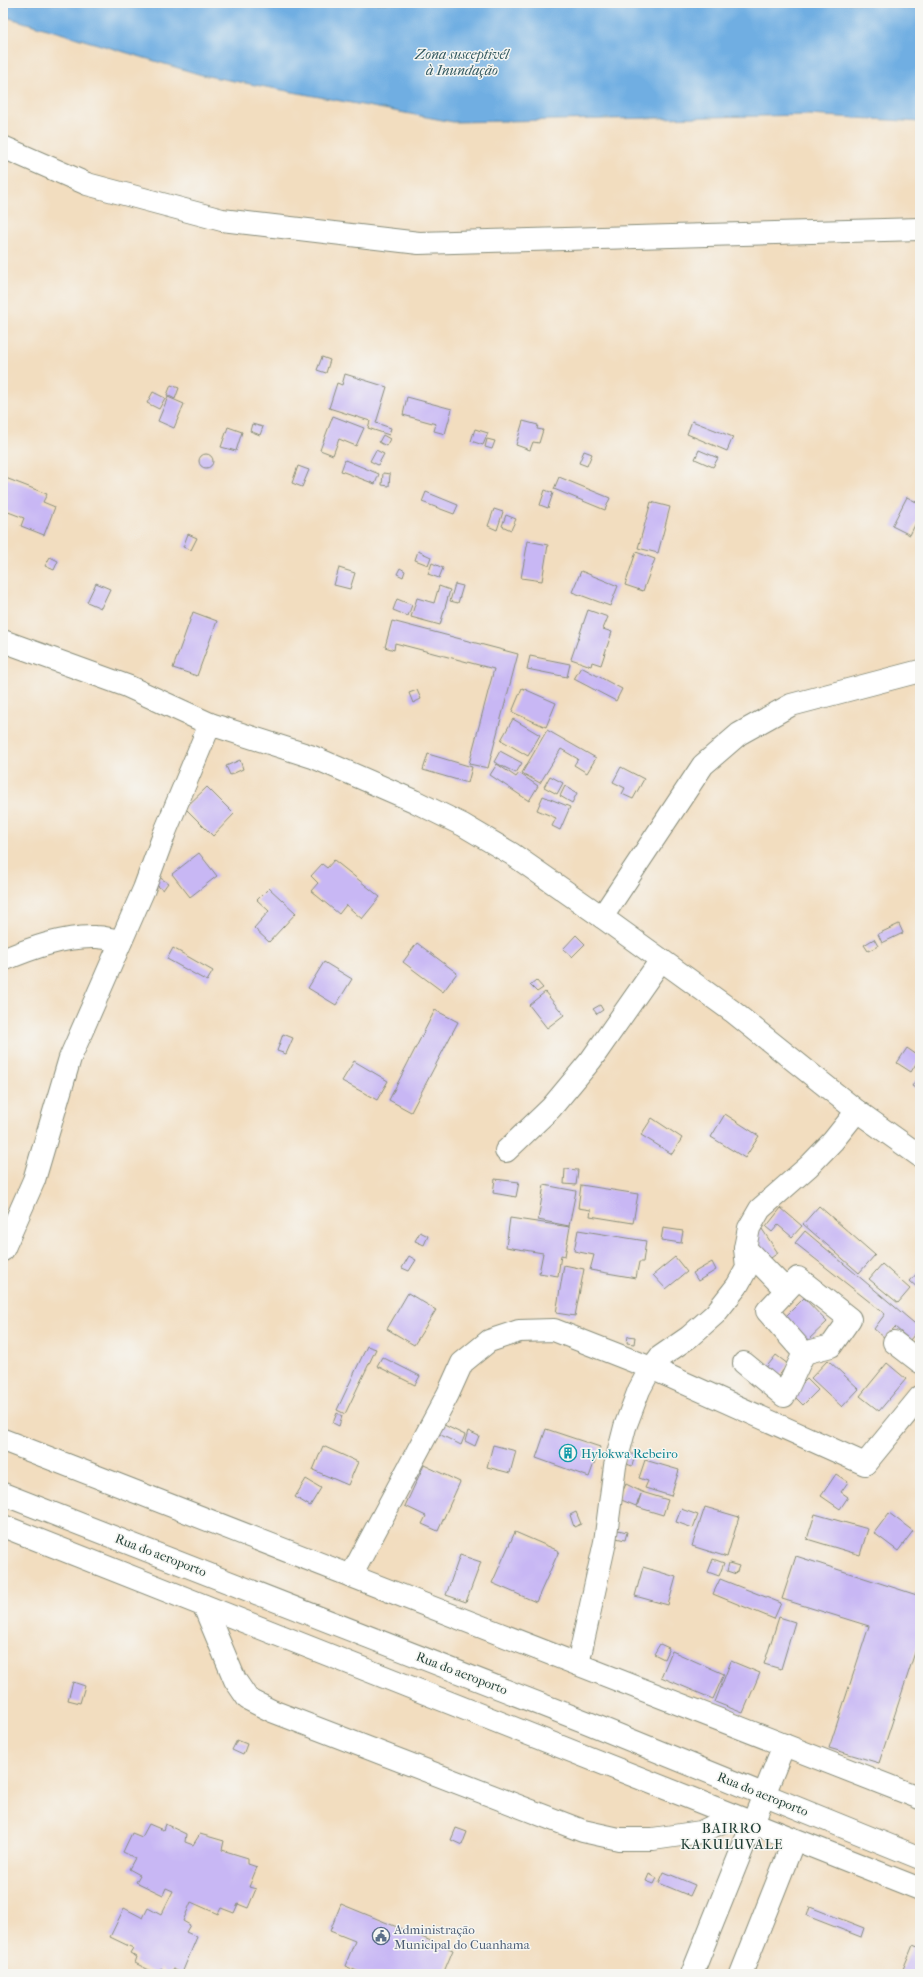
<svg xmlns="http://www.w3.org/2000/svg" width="923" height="1977" viewBox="0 0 923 1977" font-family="'IM FELL French Canon',serif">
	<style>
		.water { fill: #6faee2; stroke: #47768b }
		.building { fill: #c8b7f4 }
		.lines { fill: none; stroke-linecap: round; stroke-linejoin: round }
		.minor-casing { stroke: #888d7a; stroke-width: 24 }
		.major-casing { stroke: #888d7a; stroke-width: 24 }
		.minor { stroke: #fff; stroke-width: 22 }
		.major { stroke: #fff; stroke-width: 22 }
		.labels { text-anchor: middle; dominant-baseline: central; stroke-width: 3; stroke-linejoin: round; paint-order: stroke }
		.culture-label { font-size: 13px; fill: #0d838f; stroke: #f6f6f2; text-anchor: start }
		.street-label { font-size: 13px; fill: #1f3d34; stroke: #f6f6f2 }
		.service-label { font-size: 13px; fill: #4e5e75; stroke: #f6f6f2; text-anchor: start }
		.water-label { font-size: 14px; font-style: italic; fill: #335960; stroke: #f6f6f2 }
		.neighbourhood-label { font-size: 14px; letter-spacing: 1px; fill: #1f3d34; stroke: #f6f6f2 }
	</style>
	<rect width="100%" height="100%" fill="#f6f6f2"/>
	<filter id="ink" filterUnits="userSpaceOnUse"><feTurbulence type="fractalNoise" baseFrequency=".025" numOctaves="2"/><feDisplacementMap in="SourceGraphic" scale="8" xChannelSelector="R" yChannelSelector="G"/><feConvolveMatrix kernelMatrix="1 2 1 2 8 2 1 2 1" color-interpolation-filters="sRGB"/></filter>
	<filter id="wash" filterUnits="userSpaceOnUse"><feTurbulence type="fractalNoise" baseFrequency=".012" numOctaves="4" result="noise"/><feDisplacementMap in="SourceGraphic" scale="16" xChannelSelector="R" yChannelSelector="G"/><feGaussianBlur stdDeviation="0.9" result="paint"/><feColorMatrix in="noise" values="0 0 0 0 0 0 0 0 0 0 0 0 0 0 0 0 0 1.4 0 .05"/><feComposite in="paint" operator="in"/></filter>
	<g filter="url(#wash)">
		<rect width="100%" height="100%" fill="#f2ddbf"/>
		<polygon class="water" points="3,3 920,3 920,122 809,115 453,122 202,75 3,16"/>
		<g id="blocks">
			<g class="building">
				<polygon points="322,357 330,360 326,373 317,370"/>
				<polygon points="345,374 387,387 376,423 391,428 389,435 368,428 370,421 329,408 337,383 342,385"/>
				<polygon points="171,385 179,388 175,399 167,395"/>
				<polygon points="153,392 165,398 159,409 147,403"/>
				<polygon points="168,397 184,404 174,428 158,421"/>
				<polygon points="407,397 452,409 445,434 434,431 436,424 403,415"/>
				<polygon points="333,416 364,428 356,446 339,439 333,455 320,450"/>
				<polygon points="523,421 538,425 537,429 543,430 539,443 533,442 530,450 516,445"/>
				<polygon points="692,421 733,437 727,451 687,434"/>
				<polygon points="252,424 263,427 260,435 250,431"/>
				<polygon points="228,427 242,432 236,451 221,447"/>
				<polygon points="475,429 488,433 483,445 471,441"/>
				<polygon points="383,435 390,439 386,446 379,442"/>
				<polygon points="487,439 495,441 492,449 485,447"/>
				<polygon points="376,450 384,454 378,465 370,461"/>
				<polygon points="699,450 718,458 713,467 695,459"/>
				<polygon points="584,451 592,454 587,466 579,463"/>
				<circle cx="206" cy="461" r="7"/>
				<polygon points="345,460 379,474 375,484 341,471"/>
				<polygon points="298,466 309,470 302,487 292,483"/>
				<polygon points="383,473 390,474 389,486 382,485"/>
				<polygon points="3,477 47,494 43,502 55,507 44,535 21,526 24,518 3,510"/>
				<polygon points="559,477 610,498 605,510 554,489"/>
				<polygon points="545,490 553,493 548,508 540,505"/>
				<polygon points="426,492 458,505 454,514 422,502"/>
				<polygon points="907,497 920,504 920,515 910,535 892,526"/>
				<polygon points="651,502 670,507 658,553 638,548"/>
				<polygon points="494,509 503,512 497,530 488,526"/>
				<polygon points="506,515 516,519 511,530 502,526"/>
				<polygon points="188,534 197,538 191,550 183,547"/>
				<polygon points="528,541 548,545 542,581 521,578"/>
				<polygon points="418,551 431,557 428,565 415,560"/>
				<polygon points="636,552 655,559 643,591 625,585"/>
				<polygon points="50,557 58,561 54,570 45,566"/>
				<polygon points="432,563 443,568 439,578 428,574"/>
				<polygon points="339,568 355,573 350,589 334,585"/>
				<polygon points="400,568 405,571 403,577 397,574"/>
				<polygon points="581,571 618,586 610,606 572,592"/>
				<polygon points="96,583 110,589 101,608 87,602"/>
				<polygon points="455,584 463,586 458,603 450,601"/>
				<polygon points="439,586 450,590 440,625 411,617 417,598 434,603"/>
				<polygon points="397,599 412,605 408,616 393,610"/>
				<polygon points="588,610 608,617 603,629 612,632 601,665 592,662 591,666 571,659"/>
				<polygon points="193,612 217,621 197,676 173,668"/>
				<polygon points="392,621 518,654 488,768 469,764 494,669 395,643 394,650 385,647"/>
				<polygon points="530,656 570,664 567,677 527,669"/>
				<polygon points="581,667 622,689 616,701 574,679"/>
				<polygon points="522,688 556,703 546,727 512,712"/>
				<polygon points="417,690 421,699 413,703 409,693"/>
				<polygon points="513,719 540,735 528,756 501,740"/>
				<polygon points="547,730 596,758 587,773 574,765 578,759 561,749 540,783 522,773"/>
				<polygon points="500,751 522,763 516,773 494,762"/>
				<polygon points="428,754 472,767 468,783 423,770"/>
				<polygon points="240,760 243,769 230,775 226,766"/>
				<polygon points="497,764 516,777 519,773 538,786 529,801 490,775"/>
				<polygon points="621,767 644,779 633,799 622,794 625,788 613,782"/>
				<polygon points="550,776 563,783 557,794 544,787"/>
				<polygon points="565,786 577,793 572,803 560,796"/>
				<polygon points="207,787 234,814 213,836 185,808"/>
				<polygon points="543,796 570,807 560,830 552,826 556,818 537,810"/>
				<polygon points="199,853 217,876 190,897 172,874"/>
				<polygon points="334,860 380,897 362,919 346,905 339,914 311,891 318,883 311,876 322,864 327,868"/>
				<polygon points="159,877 168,883 163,890 155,884"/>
				<polygon points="269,888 296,913 269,942 254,928 269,911 257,900"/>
				<polygon points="899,924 903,933 882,943 878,934"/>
				<polygon points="576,935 585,944 572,957 563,949"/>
				<polygon points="874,939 878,946 868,951 864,945"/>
				<polygon points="417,943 457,973 443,992 403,962"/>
				<polygon points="173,948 213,971 207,981 167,959"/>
				<polygon points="324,962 352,979 336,1005 308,988"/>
				<polygon points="536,980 543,988 537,992 530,985"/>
				<polygon points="545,992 564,1015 547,1028 529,1005"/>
				<polygon points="600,1005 603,1010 597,1014 593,1009"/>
				<polygon points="435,1010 458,1022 411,1112 389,1100"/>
				<polygon points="283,1034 293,1038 286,1054 277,1051"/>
				<polygon points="907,1048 920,1057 911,1072 897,1063"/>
				<polygon points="354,1061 388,1081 377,1100 342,1081"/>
				<polygon points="920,1074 920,1091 912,1086"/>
				<polygon points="725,1114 759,1136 745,1158 711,1137"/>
				<polygon points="652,1118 682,1138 672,1154 641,1135"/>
				<polygon points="565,1169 578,1170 576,1185 564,1184"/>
				<polygon points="495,1179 519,1182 516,1197 493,1193"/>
				<polygon points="544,1185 576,1191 569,1226 538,1220"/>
				<polygon points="581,1185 638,1194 633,1223 590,1216 591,1210 578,1208"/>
				<polygon points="819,1206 875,1255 859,1273 803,1224"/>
				<polygon points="781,1208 802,1226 792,1237 778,1225 772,1232 766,1227"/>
				<polygon points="510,1218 570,1227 565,1256 561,1255 558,1276 539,1273 543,1253 506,1247"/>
				<polygon points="663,1228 683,1231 681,1243 661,1240"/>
				<polygon points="762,1229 778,1253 768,1260 752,1236"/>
				<polygon points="578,1230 646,1241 643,1262 639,1262 636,1278 590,1270 594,1255 574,1251"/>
				<polygon points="805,1231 920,1328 910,1340 895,1327 885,1338 874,1329 885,1314 795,1243"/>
				<polygon points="420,1232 428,1236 424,1245 415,1241"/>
				<polygon points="409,1256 416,1260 409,1271 402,1268"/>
				<polygon points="675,1257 687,1272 666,1289 653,1275"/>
				<polygon points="712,1262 716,1270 698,1281 693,1273"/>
				<polygon points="882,1264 910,1289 898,1303 869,1279"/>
				<polygon points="564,1265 584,1269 575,1316 556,1313"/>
				<polygon points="920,1270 920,1290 910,1281"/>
				<polygon points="408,1293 436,1310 414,1345 387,1329"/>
				<polygon points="804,1298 827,1322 807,1341 784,1318"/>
				<polygon points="628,1336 635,1337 634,1344 627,1343"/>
				<polygon points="367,1346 376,1349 345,1414 337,1410"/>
				<polygon points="776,1355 788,1364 777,1378 765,1369"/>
				<polygon points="382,1357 420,1376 415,1385 377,1366"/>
				<polygon points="828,1360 859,1389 842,1407 811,1378"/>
				<polygon points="887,1363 906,1379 879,1411 860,1396"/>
				<polygon points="807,1379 818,1390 803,1405 792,1394"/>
				<polygon points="337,1413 342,1416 339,1426 333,1423"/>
				<polygon points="440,1423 465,1435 461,1445 435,1432"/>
				<polygon points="546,1429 600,1447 589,1477 536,1458"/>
				<polygon points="468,1431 479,1436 475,1446 465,1441"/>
				<polygon points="493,1445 516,1451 510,1473 487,1467"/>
				<polygon points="323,1446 358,1462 348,1485 313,1470"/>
				<polygon points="627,1452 635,1455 632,1466 624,1463"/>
				<polygon points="645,1460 679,1470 671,1496 645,1488 648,1481 639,1478"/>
				<polygon points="424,1465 460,1482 438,1531 422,1524 426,1516 405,1506"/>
				<polygon points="836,1474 848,1482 841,1492 848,1497 840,1509 821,1496"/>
				<polygon points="306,1479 321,1488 310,1506 295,1497"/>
				<polygon points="626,1484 642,1492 668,1500 663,1515 637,1507 641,1494 636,1506 619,1499"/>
				<polygon points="705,1507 739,1517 727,1557 692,1546"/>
				<polygon points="681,1509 698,1515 693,1528 676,1522"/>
				<polygon points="576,1512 581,1524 574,1527 570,1515"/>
				<polygon points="889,1513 913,1531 898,1551 874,1533"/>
				<polygon points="815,1514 868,1529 860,1555 807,1539"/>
				<polygon points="618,1530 627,1532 625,1540 616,1538"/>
				<polygon points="515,1532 559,1551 536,1602 492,1583"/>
				<polygon points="460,1555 481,1562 466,1602 446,1595"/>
				<polygon points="796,1556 920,1596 920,1637 879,1763 829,1748 869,1626 782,1599"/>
				<polygon points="713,1559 724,1563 719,1576 708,1572"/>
				<polygon points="729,1563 739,1566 736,1574 727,1571"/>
				<polygon points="643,1567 676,1577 668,1605 635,1596"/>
				<polygon points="720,1579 781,1603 774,1619 713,1594"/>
				<polygon points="779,1617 795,1622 781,1669 764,1664"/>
				<polygon points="660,1644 669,1648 664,1659 654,1654"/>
				<polygon points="672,1651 724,1674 713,1699 661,1677"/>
				<polygon points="731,1661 760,1673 743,1713 715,1702"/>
				<polygon points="73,1682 85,1686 80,1703 68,1700"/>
				<polygon points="237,1740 247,1744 243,1755 232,1750"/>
				<polygon points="149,1824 163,1830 165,1824 186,1834 185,1842 193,1845 200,1834 224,1841 222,1850 248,1858 248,1864 257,1867 249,1887 256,1889 248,1908 238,1904 234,1913 221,1908 218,1914 191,1902 183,1921 190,1925 186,1932 197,1937 182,1973 173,1969 169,1974 161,1968 157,1974 135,1963 137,1957 130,1953 133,1948 110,1937 124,1908 143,1918 148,1908 161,1915 173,1891 166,1888 163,1895 136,1882 140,1875 129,1869 135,1858 123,1852 132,1833 142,1837"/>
				<polygon points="456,1828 467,1832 462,1845 451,1840"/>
				<polygon points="664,1872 695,1885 690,1896 659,1883"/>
				<polygon points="649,1874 657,1878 654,1884 646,1881"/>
				<polygon points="341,1904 453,1950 443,1974 364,1974 345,1966 355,1941 330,1931"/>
				<polygon points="810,1907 864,1928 861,1937 807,1916"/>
				<polygon points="913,1945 920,1948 920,1974 901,1974"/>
			</g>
		</g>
	</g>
	<g filter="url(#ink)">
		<use href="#blocks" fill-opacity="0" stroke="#888d7a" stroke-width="1"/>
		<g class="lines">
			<defs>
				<g id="minor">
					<polyline points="3,147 87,184 222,220 419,243 920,229"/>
					<polyline points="3,641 127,686 210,724 313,757 414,801 463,825 512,854 602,917 732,1011 857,1111 920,1156"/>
					<polyline points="602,917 703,765 739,734 791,705 920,671"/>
					<path d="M3,960C32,948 64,936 96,937C104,937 113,940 121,941"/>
					<polyline points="506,1151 551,1108 591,1060 661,960"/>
					<polyline points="745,1248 786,1290"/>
					<polyline points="3,1250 34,1180 70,1058 144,889 165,832 210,724"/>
					<polygon points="798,1278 850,1319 831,1346 804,1353 767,1311"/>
					<polyline points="894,1342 920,1362"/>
					<polyline points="744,1363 784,1396 804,1353"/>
					<polyline points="3,1440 920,1798"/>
					<polyline points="351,1576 448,1394 462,1363 489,1341 519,1331 554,1330 651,1368 865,1464 920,1397"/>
					<polyline points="204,1606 235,1680 248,1699 272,1711 583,1831 619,1839 653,1839 701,1832 734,1816"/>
					<polyline points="578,1664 605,1542 615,1466 625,1427 639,1390 648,1373 660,1357 689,1337 715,1314 737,1286 747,1268 745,1248 749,1228 760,1209 809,1166 833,1141 857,1111"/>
					<polyline points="692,1974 784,1745"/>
					<polyline points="741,1974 794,1840"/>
				</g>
				<g id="major">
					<polyline points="3,1494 586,1722 920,1858"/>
					<polyline points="3,1526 920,1889"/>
				</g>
			</defs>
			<use href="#minor" class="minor-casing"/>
			<use href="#major" class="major-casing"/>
			<use href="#minor" class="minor"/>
			<use href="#major" class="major"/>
		</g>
	</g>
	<defs>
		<symbol id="building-ring" viewBox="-11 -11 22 22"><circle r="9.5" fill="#f6f6f2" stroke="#0f9aa8" stroke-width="1.5"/><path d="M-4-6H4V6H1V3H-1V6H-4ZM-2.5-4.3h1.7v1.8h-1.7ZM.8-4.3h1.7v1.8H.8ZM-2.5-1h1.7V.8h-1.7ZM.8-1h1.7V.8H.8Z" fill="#0f9aa8"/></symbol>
		<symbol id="civic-ring" viewBox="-11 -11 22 22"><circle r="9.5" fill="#f6f6f2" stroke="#5c6f8a" stroke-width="1.5"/><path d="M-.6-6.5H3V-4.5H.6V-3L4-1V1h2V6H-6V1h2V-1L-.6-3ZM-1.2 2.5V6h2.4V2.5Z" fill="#5c6f8a"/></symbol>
	</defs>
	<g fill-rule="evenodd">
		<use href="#building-ring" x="558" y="1443" width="20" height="20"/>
		<use href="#civic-ring" x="371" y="1926" width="20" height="20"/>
	</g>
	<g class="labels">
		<g class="culture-label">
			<text x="581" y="1453">Hylokwa Rebeiro</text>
		</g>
		<g class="street-label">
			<text transform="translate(161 1555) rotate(21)">Rua do aeroporto</text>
			<text transform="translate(462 1673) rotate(21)">Rua do aeroporto</text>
			<text transform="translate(763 1794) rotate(22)">Rua do aeroporto</text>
		</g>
		<g class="service-label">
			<text x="394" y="1929">Administração<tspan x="394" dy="15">Municipal do Cuanhama</tspan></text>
		</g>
		<g class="water-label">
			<text x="462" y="54">Zona susceptivél<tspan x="462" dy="16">à Inundação</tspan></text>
		</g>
		<g class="neighbourhood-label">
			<text x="732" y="1828">BAIRRO<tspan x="732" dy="16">KAKULUVALE</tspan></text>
		</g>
	</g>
	<rect width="923" height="1977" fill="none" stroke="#f6f6f2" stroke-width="16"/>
</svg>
